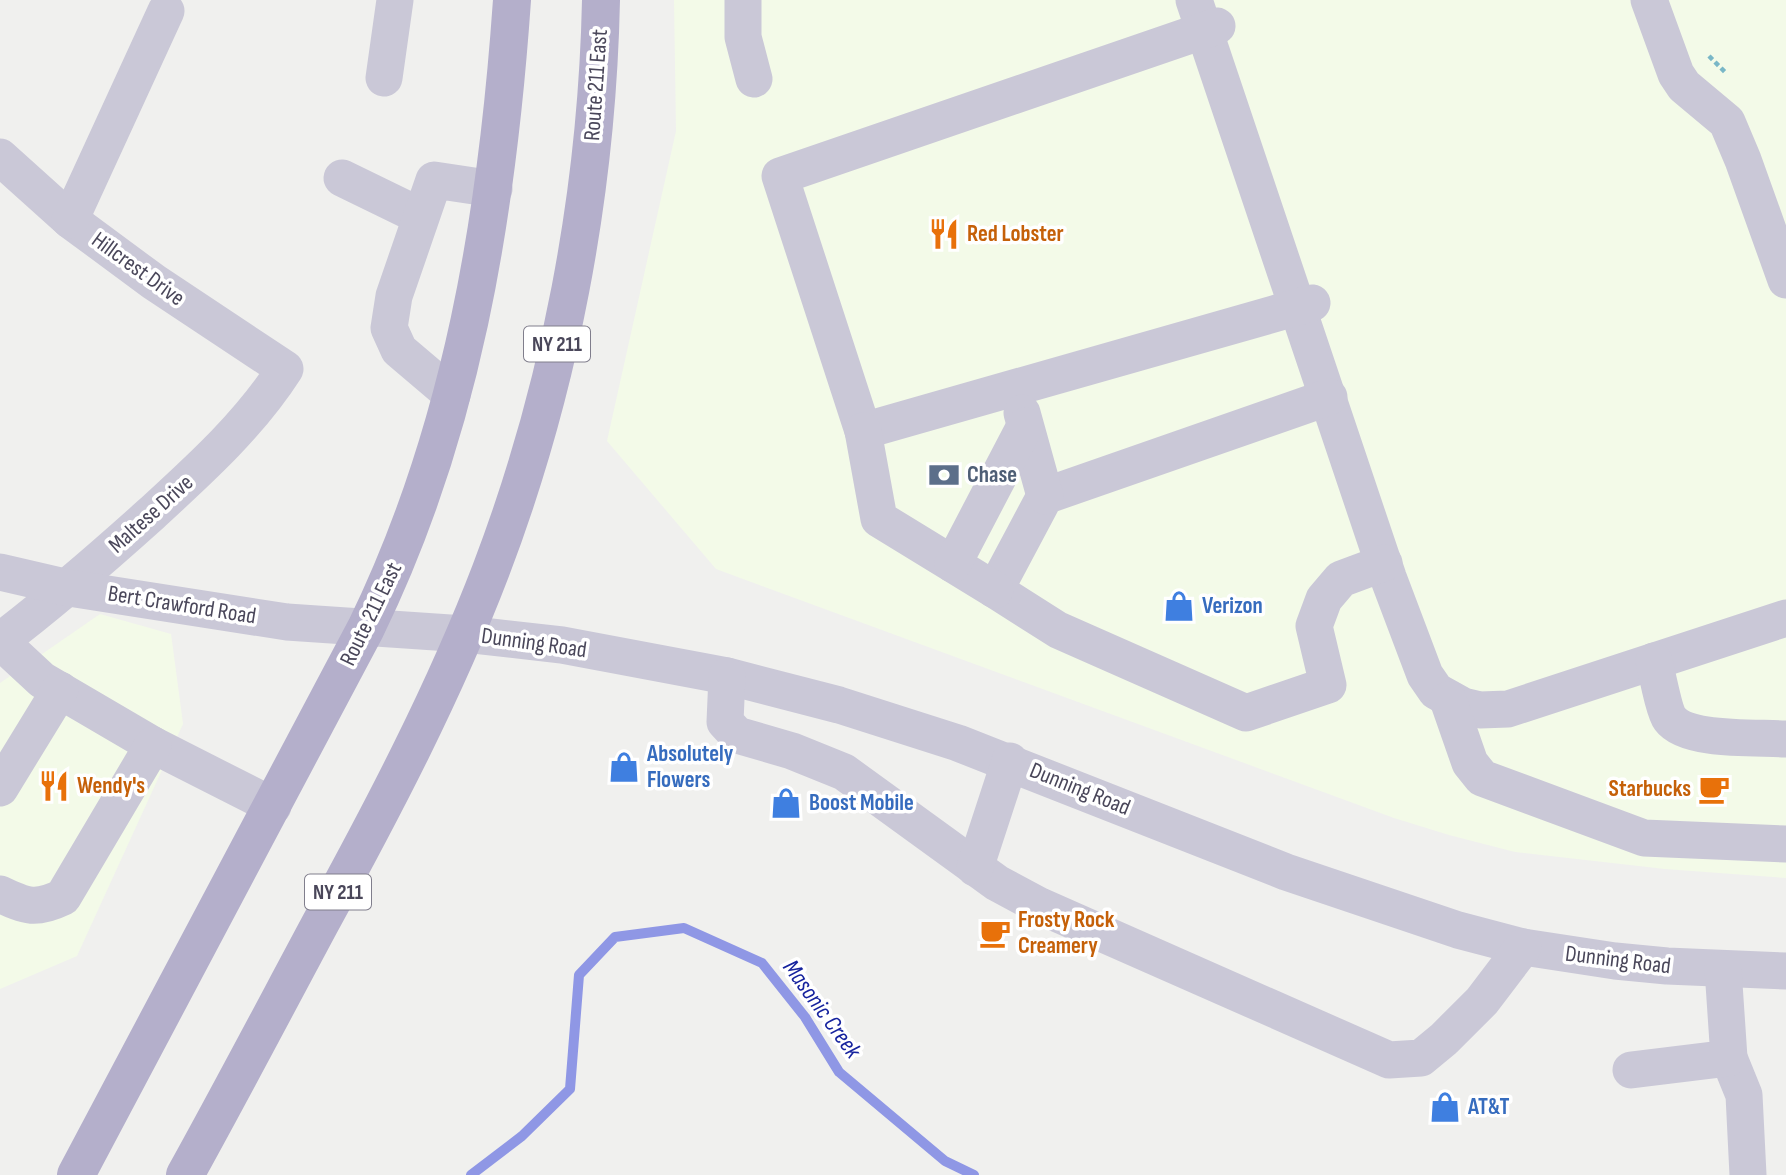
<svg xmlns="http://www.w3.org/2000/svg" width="1786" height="1175" viewBox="0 0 1786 1175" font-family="'Sofia Sans Condensed',sans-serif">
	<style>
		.commercial { fill: #f3fae8 }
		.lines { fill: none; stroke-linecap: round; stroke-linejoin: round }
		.stream { stroke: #8f97e5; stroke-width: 10 }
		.path { stroke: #79b7c7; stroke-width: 4.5; stroke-dasharray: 5 3.5; stroke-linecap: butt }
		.minor { stroke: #cac8d7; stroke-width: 37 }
		.major { stroke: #b4afcb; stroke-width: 38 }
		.labels { text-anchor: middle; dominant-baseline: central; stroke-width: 7; stroke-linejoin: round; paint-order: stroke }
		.shield { fill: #fff; stroke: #807e8c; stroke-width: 2 }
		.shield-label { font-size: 21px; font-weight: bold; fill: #4a475a }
		.street-label { font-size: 23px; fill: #4a475a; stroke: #fff }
		.food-label { font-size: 23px; font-weight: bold; fill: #c56008; stroke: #fff; text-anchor: start }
		.service-label { font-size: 23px; font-weight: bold; fill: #4e5e75; stroke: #fff; text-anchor: start }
		.shop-label { font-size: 23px; font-weight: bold; fill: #366cbe; stroke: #fff; text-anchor: start }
		.water-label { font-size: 24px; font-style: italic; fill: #16239e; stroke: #fff }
	</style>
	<rect width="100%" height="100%" fill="#f0f0ee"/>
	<g class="commercial">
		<polygon points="674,0 1786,0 1786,878 1665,869 1515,852 1449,835 1394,818 716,569 607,441 676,131"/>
		<polygon points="100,614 171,634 183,724 77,956 0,989 0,683"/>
	</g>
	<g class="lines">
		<polyline class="stream" points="471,1175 522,1136 570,1089 579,975 615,937 684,928 762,963 805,1017 839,1072 945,1161 974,1175"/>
		<polyline class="path" points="1709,56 1725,72"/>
		<g class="minor">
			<polyline points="743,0 743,37 754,79"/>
			<polyline points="1194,0 1388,577 1425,675 1436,691 1463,706 1480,710 1508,709 1786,618"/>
			<polyline points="1649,0 1676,74 1684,86 1727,122 1743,160 1786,280"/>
			<polyline points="1217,26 780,176 863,431 1312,303"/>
			<polyline points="384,78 395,0"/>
			<path d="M0,157L70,220L154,282L285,369C249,425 200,469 151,514C102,558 53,601 0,641L42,680L153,745L273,806"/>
			<polyline points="342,178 420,216"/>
			<polyline points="70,220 166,11"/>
			<polyline points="452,395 399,350 389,328 394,296 434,180 494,189"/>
			<polyline points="1329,397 1045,496 995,590 1058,630 1246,713 1328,685 1314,626 1324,599 1341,579 1384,563"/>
			<polyline points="1022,413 1045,496"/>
			<polyline points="863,431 879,519 995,590"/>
			<polyline points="953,564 1025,426"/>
			<polyline points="0,572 69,588 287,622 465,634 562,645 727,676 839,705 958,743 1286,872 1458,930 1523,947 1615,961 1667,966 1786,971"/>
			<path d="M1654,661C1657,673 1664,711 1670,719C1687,742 1759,737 1786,739"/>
			<polyline points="727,676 725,722 737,735 792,751 844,772 997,883 1040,906 1389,1060 1421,1058 1444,1039 1482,1001 1523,947"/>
			<polyline points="1448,700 1470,763 1482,778 1644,838 1786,844"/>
			<polyline points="0,788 60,690"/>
			<polyline points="975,868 1010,761"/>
			<path d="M0,894C27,907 36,910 63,897L153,745"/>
			<polyline points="1729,1058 1744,1095 1748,1175"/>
			<polyline points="1631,1070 1729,1058 1723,969"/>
		</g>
		<g class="major">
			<path d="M76,1175L366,628C462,431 497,217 512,0"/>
			<path d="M185,1175C231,1092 275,1008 320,924C383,809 444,693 491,570C560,389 597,193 601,0"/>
		</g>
	</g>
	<defs>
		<symbol id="restaurant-bare" viewBox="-9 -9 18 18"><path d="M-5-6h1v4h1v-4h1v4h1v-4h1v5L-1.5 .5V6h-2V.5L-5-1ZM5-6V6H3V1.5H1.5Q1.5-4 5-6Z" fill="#e8710a" stroke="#fff" stroke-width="2.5" paint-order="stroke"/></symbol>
		<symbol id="bank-bare" viewBox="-9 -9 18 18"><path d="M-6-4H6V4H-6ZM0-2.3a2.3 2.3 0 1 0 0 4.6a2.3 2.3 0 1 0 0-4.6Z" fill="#5c6f8a" stroke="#fff" stroke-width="2.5" paint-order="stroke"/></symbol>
		<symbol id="shop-bare" viewBox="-9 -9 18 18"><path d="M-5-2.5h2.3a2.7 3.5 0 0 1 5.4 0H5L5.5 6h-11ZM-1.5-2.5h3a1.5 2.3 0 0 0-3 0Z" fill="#3f7fe0" stroke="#fff" stroke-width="2.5" paint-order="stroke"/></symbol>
		<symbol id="cafe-bare" viewBox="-9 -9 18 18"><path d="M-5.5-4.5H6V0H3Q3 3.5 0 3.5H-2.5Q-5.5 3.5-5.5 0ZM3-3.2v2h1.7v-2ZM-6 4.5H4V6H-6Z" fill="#e8710a" stroke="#fff" stroke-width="2.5" paint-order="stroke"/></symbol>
	</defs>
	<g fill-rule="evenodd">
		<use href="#restaurant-bare" x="922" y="212" width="44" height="44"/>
		<use href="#bank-bare" x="922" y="453" width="44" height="44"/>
		<use href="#shop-bare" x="1157" y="584" width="44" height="44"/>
		<use href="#shop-bare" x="602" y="745" width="44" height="44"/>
		<use href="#restaurant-bare" x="32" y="764" width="44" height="44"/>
		<use href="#cafe-bare" x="1692" y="767" width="44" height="44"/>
		<use href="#shop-bare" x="764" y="781" width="44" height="44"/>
		<use href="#cafe-bare" x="973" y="911" width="44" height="44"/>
		<use href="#shop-bare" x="1423" y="1085" width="44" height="44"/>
	</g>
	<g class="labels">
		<g class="shield">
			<rect x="524" y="326.5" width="66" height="35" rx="5"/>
			<rect x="305" y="874.5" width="66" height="35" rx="5"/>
		</g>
		<g class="shield-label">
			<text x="557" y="344">NY 211</text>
			<text x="338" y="892">NY 211</text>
		</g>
		<g class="street-label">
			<text transform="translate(596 85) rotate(-86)">Route 211 East</text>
			<text transform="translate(138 269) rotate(36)">Hillcrest Drive</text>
			<text transform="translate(151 514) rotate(-42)">Maltese Drive</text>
			<text transform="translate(182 605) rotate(9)">Bert Crawford Road</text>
			<text transform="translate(371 614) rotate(-64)">Route 211 East</text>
			<text transform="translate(534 643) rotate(8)">Dunning Road</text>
			<text transform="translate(1080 789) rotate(22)">Dunning Road</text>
			<text transform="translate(1618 960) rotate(7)">Dunning Road</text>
		</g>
		<g class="food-label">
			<text x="967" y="234">Red Lobster</text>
			<text x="77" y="786">Wendy's</text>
			<text x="1691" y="789" text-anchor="end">Starbucks</text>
			<text x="1018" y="920">Frosty Rock<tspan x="1018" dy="26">Creamery</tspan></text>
		</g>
		<g class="service-label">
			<text x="967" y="475">Chase</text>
		</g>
		<g class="shop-label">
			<text x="1202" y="606">Verizon</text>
			<text x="647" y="754">Absolutely<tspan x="647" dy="26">Flowers</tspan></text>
			<text x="809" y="803">Boost Mobile</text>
			<text x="1468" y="1107">AT&amp;T</text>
		</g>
		<g class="water-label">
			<text transform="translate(822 1009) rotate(54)">Masonic Creek</text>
		</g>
	</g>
</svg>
